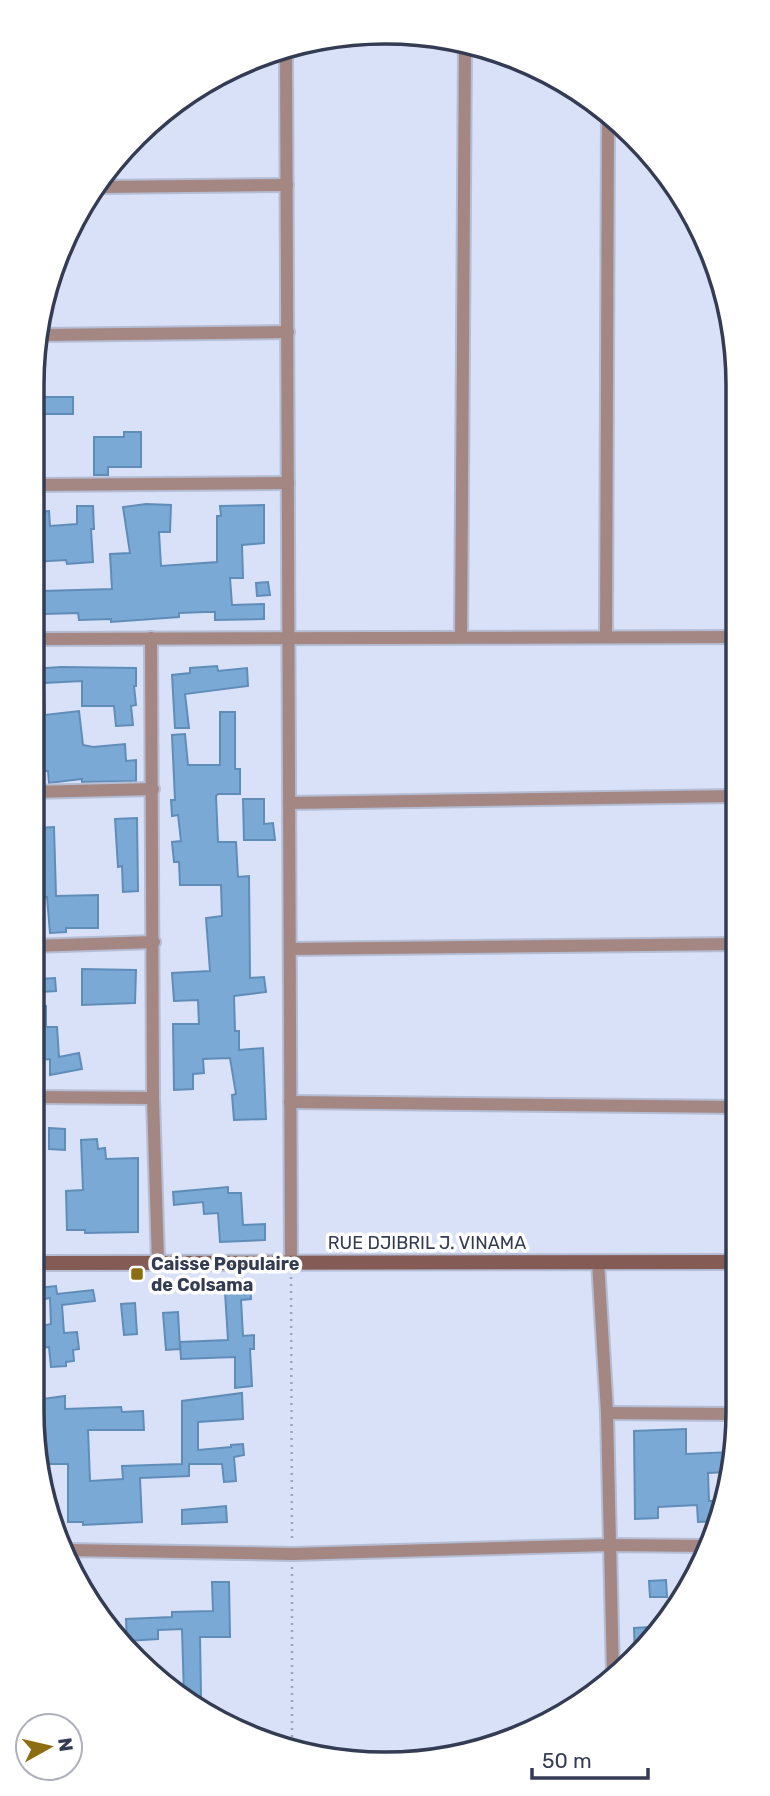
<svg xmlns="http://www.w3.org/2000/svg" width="770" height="1796" viewBox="0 0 770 1796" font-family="Rubik,sans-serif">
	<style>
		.building { fill: #7ba9d6; stroke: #608db8; stroke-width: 2 }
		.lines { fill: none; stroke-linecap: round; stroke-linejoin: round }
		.street-casing { stroke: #b4bdd4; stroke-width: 16 }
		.secondary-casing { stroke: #b4bdd4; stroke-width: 18 }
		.path { stroke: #9ca4bb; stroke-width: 2.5; stroke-dasharray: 2 5; stroke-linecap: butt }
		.street { stroke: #a48782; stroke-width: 12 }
		.secondary { stroke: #855b55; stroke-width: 14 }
		.poi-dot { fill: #8c6e10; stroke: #fff; stroke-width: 2.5 }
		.labels { text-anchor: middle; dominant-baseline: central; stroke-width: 7; stroke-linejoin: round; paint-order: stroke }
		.street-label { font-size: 18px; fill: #343c53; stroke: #fff }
		.poi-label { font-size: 18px; font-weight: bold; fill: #343c53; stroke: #fff; text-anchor: start }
		.rim { fill: none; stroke: #343c53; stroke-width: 3.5 }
	</style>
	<rect width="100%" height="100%" fill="#d8e1f8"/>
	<g class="building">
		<rect x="32" y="397" width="41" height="17"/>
		<polygon points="124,432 141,432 141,467 108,467 108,475 94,475 94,437 124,437"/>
		<polygon points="146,504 171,505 170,532 159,532 161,566 217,562 217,516 221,516 220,506 264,505 264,543 242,545 243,578 230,578 232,605 264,604 264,619 215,620 215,612 205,612 179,613 179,617 111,622 111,619 79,620 78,613 44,614 43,591 112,589 110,554 130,553 123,507"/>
		<polygon points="77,506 93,506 94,529 91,529 93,562 67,564 66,560 32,562 32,512 49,511 50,526 77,524"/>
		<polygon points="268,582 270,595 257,596 256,583"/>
		<polygon points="217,666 218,671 247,668 248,686 185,694 189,728 175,728 172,675 190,673 190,668"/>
		<polygon points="61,667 136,668 136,686 134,686 136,705 131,706 133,725 116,726 114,706 82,706 82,681 44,683 44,688 45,715 79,711 83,745 93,747 125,744 126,761 136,760 136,781 82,782 82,779 49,783 48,771 38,771 37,725 32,725 32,669"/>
		<polygon points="220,712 235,712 235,769 240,769 240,794 218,794 216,796 218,842 236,842 238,877 249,876 250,978 264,977 266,992 234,996 235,1031 239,1031 239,1050 263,1048 266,1119 234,1120 232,1095 236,1094 230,1058 203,1059 204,1073 193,1074 193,1089 174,1090 173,1024 199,1024 198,1000 174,1001 172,973 210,971 206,918 222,916 221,885 180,885 179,862 174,862 172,842 181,841 178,815 172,816 171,800 175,800 172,735 185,734 188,765 220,765"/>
		<polygon points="243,799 264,799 264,824 273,823 275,840 244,840"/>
		<polygon points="137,818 138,891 123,892 122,866 118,867 115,819"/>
		<polygon points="54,827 56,896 98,895 98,928 66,928 66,932 50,933 47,897 32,898 32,856 39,855 37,828"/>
		<polygon points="82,969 136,970 135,1003 82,1005"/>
		<polygon points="55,978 56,991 41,992 39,979"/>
		<polygon points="32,1006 46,1006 46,1027 57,1027 59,1057 79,1053 82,1069 50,1075 50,1059 32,1061"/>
		<polygon points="49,1128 65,1129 65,1150 49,1149"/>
		<polygon points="97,1139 98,1149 105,1148 106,1159 138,1158 138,1232 85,1233 85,1230 67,1230 66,1191 83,1190 81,1140"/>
		<polygon points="228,1187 228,1193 241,1193 243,1225 265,1224 265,1240 220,1242 218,1213 204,1214 203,1202 174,1205 173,1192"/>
		<polygon points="250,1281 251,1299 241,1300 243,1336 254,1335 254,1349 250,1349 252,1386 235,1388 235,1357 181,1359 180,1342 228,1340 225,1292 229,1292 228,1283"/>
		<polygon points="56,1286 57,1294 93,1290 95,1301 62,1305 64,1333 77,1332 79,1349 73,1350 74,1361 66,1362 66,1366 51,1367 49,1347 36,1349 33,1328 51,1324 50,1298 38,1300 37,1288"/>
		<polygon points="135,1303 137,1334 124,1335 121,1304"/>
		<polygon points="178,1312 180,1349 166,1350 163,1313"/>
		<polygon points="242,1393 243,1419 198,1422 198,1450 231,1447 231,1445 243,1444 244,1455 234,1457 236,1481 224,1482 222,1464 189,1464 189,1476 140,1478 142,1522 83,1525 83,1522 68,1522 68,1464 45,1464 42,1399 65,1396 65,1409 121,1407 122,1412 143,1411 144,1430 88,1430 90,1481 123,1479 122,1466 182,1464 182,1401"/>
		<polygon points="686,1429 686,1454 732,1452 728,1472 708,1473 709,1501 722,1501 720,1521 698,1522 697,1505 658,1507 658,1518 635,1519 634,1431"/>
		<polygon points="226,1506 227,1522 182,1524 182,1510"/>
		<polygon points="666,1580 667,1597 650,1597 649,1581"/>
		<polygon points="212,1582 229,1582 230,1637 200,1637 201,1696 184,1696 182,1629 158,1630 158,1639 127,1641 126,1619 172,1617 172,1612 213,1611"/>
		<polygon points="649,1627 650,1645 635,1657 634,1628"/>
	</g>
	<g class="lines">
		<defs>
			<g id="street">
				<polyline points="358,33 370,33"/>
				<polyline points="286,52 291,1263"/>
				<polyline points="99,187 287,185"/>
				<polyline points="40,335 288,332"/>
				<polyline points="32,485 288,483"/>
				<polyline points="461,637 465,46"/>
				<polyline points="606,637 608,113"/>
				<polyline points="151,638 153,1098 158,1262"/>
				<polyline points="32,639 736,637"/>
				<polyline points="32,792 153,789"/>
				<polyline points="289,803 737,796"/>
				<polyline points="32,946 154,942"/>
				<polyline points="290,949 737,944"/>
				<polyline points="32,1097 153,1098"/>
				<polyline points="290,1102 738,1107"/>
				<polyline points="598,1262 607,1413 613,1675"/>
				<polyline points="607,1413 738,1414"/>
				<polyline points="65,1550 292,1554 609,1545 708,1546"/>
			</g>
			<polyline id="secondary" points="32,1263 738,1262"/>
		</defs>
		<use href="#street" class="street-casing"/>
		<use href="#secondary" class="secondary-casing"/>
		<g class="path">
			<polyline points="291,1277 292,1540"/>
			<polyline points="292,1567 292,1749"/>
		</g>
		<use href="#street" class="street"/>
		<use href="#secondary" class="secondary"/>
	</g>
	<rect class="poi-dot" x="130" y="1267" width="14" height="14" rx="3.5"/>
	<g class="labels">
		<g class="street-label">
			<text x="427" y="1243">RUE DJIBRIL J. VINAMA</text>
		</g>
		<g class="poi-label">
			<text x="151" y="1264">Caisse Populaire<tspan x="151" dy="21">de Colsama</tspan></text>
		</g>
	</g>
	<path d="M0 0H770V1796H0ZM385 44H385A341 341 0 0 1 726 385V1411A341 341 0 0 1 385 1752H385A341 341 0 0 1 44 1411V385A341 341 0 0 1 385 44Z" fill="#fff" fill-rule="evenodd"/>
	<path class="rim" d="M385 44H385A341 341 0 0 1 726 385V1411A341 341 0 0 1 385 1752H385A341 341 0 0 1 44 1411V385A341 341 0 0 1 385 44Z"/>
	<g transform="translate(49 1747) rotate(82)"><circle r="33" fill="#ffffff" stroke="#aeb1ba" stroke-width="2"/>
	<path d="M0-5L12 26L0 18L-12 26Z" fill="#8c6e10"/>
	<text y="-10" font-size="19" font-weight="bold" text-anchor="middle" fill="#343c53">N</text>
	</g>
	<path d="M532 1768v10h116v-10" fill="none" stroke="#343c53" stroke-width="3.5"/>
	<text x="542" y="1768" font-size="21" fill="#343c53" stroke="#ffffff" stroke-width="5" paint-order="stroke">50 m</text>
</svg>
